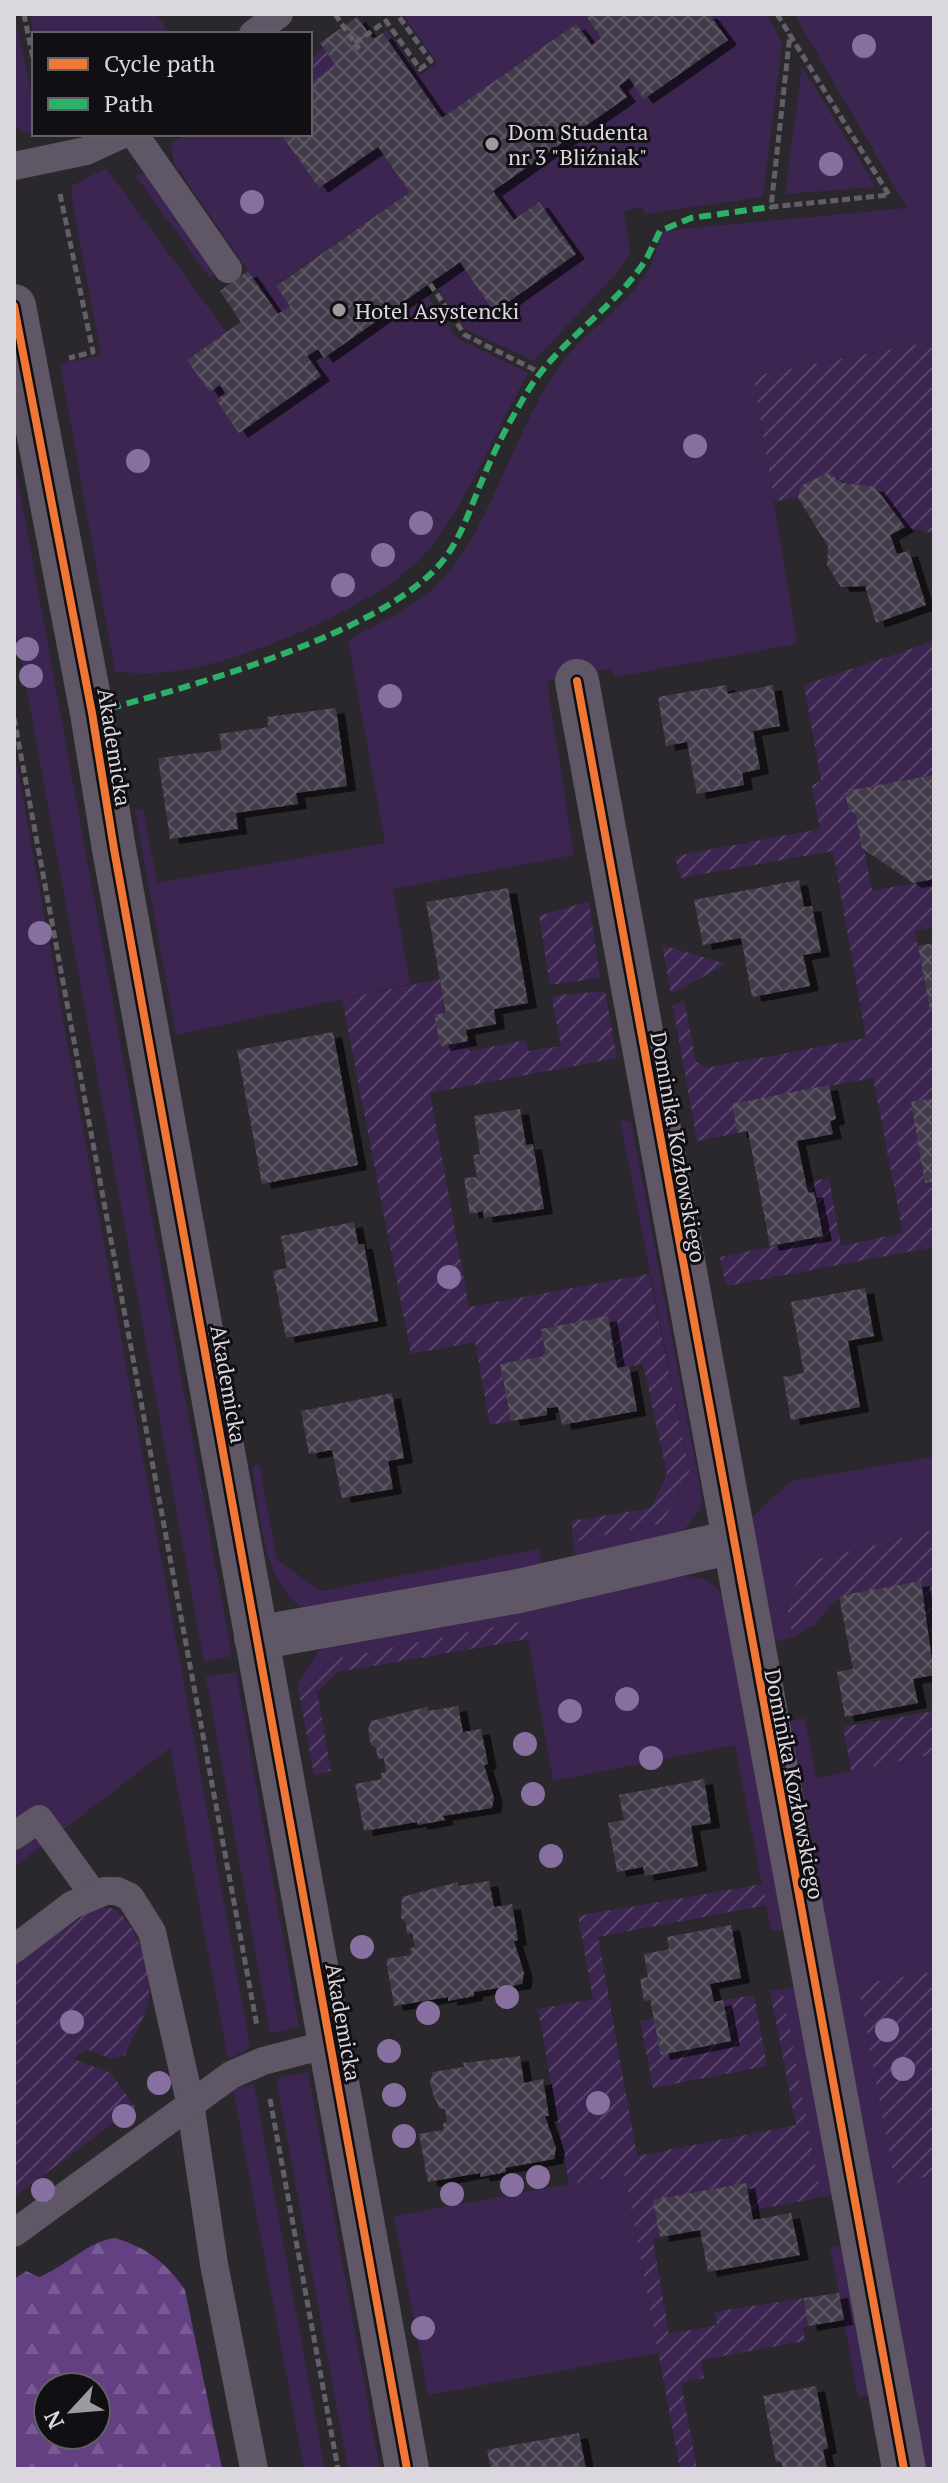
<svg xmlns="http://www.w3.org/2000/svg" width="948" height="2483" viewBox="0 0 948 2483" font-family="'PT Serif',serif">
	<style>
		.green { fill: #3c2550 }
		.forest { fill: url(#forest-firs); fill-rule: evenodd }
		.garden { fill: url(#garden-furrows) }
		.building { fill: url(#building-cross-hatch); filter: url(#shadow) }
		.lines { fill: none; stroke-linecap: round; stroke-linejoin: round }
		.path { stroke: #635e68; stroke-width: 5; stroke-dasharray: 8 4; stroke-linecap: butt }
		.service { stroke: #5f5766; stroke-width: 28 }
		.minor { stroke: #5f5766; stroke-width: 44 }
		.quiet { stroke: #2db169; stroke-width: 6; stroke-dasharray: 12 6; stroke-linecap: butt }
		.cycleway-casing { stroke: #110f14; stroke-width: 13 }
		.cycleway { stroke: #f07635; stroke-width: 8 }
		.tree { fill: #876f9f }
		.poi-dot { fill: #9d9aa0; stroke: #110f14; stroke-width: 3 }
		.labels { text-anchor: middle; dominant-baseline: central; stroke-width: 6; stroke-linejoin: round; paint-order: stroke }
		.poi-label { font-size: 22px; fill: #dbd7de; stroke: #110f14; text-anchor: start }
		.street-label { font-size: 22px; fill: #dbd7de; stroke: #110f14 }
	</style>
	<defs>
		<pattern id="forest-firs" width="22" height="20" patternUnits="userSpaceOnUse" patternTransform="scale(2)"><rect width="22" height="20" fill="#624081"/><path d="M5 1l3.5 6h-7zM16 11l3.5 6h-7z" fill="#785b92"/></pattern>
		<pattern id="garden-furrows" width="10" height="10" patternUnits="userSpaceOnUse" patternTransform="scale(2)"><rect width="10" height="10" fill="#3c2550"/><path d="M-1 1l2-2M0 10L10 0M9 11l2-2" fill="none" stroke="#584469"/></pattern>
		<pattern id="building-cross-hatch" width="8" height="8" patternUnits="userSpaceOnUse" patternTransform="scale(2)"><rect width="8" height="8" fill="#433b4b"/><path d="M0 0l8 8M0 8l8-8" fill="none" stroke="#5e5764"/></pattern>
		<filter id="shadow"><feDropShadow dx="9" dy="5" stdDeviation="0" flood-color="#0009"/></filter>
	</defs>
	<rect width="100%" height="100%" fill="#2a282d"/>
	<g class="green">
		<polygon points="14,14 34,105 34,134 40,136 23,132 14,125"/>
		<polygon points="30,14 156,14 170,34 34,36"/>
		<polygon points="403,14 585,14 601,38 592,45 576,24 442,118 383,33 387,30 420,76 437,63"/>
		<polygon points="709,14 767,14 782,42 763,197 645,214 641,206 624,212 630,251 622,267 534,361 465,329 433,282 460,262 494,311 575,255 539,202 514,220 493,191 626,98 619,86 629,78 644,99 727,40"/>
		<path d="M794,14H934V341L753,376L797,644L614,677L611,668L547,681L574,855L393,889L410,984L176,1035L135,811L143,808L157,883L385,843L348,640C377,624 411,609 436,586C490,534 513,429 561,364C593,321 657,289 660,231L907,208Z"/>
		<polygon points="802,67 876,187 785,194"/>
		<polygon points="186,134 281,134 319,188 378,147 410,192 276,285 290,306 278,314 174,163 171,144"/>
		<path d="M106,168L227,333L188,360L210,392L220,385L226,394L217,401L239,433L320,376L307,356L318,349L325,358L423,289L458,339L528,373C499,426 466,503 430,548C388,602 243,663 175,671C155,674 135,673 115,672L60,364L101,355L71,195L72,186Z"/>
		<polygon points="146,173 216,273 210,278 135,175"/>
		<polygon points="14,458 232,1656 204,1662 14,620"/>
		<polygon points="14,750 248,2035 250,2048 228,2059 170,1748 14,1867"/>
		<polygon points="620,1120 631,1122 701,1492 701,1509 683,1531 576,1559 573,1542 662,1523 690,1475"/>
		<polygon points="934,1457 934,1530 811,1561 786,1599 792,1638 774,1642 751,1518 791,1481"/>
		<path d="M259,1464L277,1560L321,1591L539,1549L542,1567L303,1608C261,1581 261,1512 252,1467Z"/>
		<polygon points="681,1574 709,1581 727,1600 788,1929 771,1931 735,1745 553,1781 525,1622 330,1660 300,1698 297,1683 321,1648"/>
		<polygon points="236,1672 299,2026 270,2034 206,1677"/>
		<polygon points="805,1718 816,1778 934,1754 934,1971 858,1986 896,2182 934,2175 934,2469 926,2469 788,1722"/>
		<polygon points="800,1986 839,2194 821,2197 782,1990"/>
		<polygon points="308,2072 380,2469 348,2469 276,2078"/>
		<polygon points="254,2084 325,2469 304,2469 233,2089"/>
		<polygon points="625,2174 658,2353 428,2395 394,2216"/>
		<polygon points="848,2244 876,2393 858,2397 830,2247"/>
	</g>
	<path class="forest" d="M115,2238C146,2247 167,2263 185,2290L222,2469H14V2279L26,2271L39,2277C65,2267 88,2241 115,2238ZM48,2387H96V2435H48Z"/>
	<g class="garden">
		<polygon points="324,48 336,65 310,84 310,58"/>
		<polygon points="934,341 934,533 905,527 875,487 843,483 828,473 798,498 774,501 753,376"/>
		<polygon points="934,641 934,775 853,790 872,891 934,879 934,927 915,931 930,1010 934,1009 934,1098 911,1103 925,1182 934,1181 934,1247 726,1286 720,1257 823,1236 814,1192 808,1193 805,1183 829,1178 841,1246 903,1233 873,1078 733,1104 738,1133 697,1141 673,1007 684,1000 696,1061 705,1068 866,1038 833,851 680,878 675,856 820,829 812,785 821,781 804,685"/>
		<polygon points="589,901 600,978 550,985 539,916"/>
		<polygon points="662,945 726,964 671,994"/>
		<polygon points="440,979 446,1013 435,1015 441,1046 468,1041 469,1051 526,1040 528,1051 561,1046 551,996 605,991 617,1058 430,1093 469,1307 649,1274 690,1475 662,1523 573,1542 572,1521 651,1508 667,1474 643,1364 617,1368 608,1317 541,1328 546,1356 500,1364 511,1421 490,1425 475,1342 411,1354 342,999"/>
		<polygon points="934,1530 934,1660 920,1581 839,1596 814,1625 792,1638 786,1599 811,1561"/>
		<polygon points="525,1621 529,1639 337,1672 317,1692 331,1771 314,1775 300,1698 330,1660"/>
		<polygon points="934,1711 934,1754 851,1771 843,1727"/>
		<polygon points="763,1884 767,1905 598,1937 637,2156 796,2125 770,1991 782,1989 821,2197 751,2211 746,2183 654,2200 660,2237 653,2239 669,2334 717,2325 714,2312 804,2298 808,2326 803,2327 805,2341 701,2360 704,2378 681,2383 697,2469 680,2469 625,2175 569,2184 538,2009 593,1999 578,1916"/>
		<path d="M109,1907C136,1917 151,1968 149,1996C148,2014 132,2038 125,2055L112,2059L86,2049L73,2059L111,2073L135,2107L14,2197V1964L95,1908Z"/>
		<polygon points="934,1971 934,2175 895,2183 858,1985"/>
		<polygon points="754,1995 767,2066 653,2088 640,2021 654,2018 661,2055 731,2041 723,2000"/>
	</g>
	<g class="building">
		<polygon points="585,14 709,14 728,40 644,99 629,78 619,86 627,97 493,191 514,220 539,202 576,254 494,312 460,262 324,358 318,349 307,356 321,376 239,433 216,400 226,394 220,385 210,392 187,360 241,322 220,291 248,271 278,314 290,306 276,286 410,192 378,147 319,188 281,134 310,134 310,84 336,65 320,43 357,17 373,39 383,33 442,118 576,24 592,45 601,38"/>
		<polygon points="828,473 843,483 875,487 905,527 890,535 897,554 909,551 926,605 876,623 865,586 841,587 827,565 828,546 798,498 802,485"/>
		<polygon points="726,685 728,694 773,685 780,726 753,731 760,769 742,773 744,785 697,794 687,742 666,746 658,697"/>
		<polygon points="336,708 347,786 296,793 298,804 236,813 238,829 170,839 158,758 222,750 219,734 268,727 267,717"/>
		<polygon points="934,775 934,879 913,883 862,848 856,815 849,810 846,797 852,790"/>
		<polygon points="799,880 804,907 812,906 821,952 803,955 810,986 752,997 741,938 703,945 694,900"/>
		<polygon points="508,888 528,1003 494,1009 496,1024 466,1030 468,1041 441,1046 434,1015 446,1013 426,902"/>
		<polygon points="934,943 934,1009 930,1010 918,946"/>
		<polygon points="333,1032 358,1165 262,1184 237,1050"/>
		<polygon points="829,1085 836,1119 830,1121 833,1134 797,1141 808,1193 814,1192 823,1236 770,1246 748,1131 738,1133 732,1104"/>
		<polygon points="934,1098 934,1181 925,1183 911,1102"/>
		<polygon points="520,1109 526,1145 533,1144 544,1209 484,1218 483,1211 470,1214 464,1178 477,1177 473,1155 480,1154 474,1116"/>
		<polygon points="354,1222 358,1244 364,1244 378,1321 286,1338 273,1271 287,1268 281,1236"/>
		<polygon points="865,1288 874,1336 848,1341 860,1407 791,1420 783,1377 804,1373 791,1302"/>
		<polygon points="608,1316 617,1368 629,1366 637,1411 562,1425 558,1407 547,1408 547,1415 511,1421 500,1364 546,1356 541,1329"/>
		<polygon points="392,1393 404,1458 388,1461 393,1489 342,1498 332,1450 309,1454 301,1411"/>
		<polygon points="921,1581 934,1675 913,1679 918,1703 845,1717 837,1672 853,1669 839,1596"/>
		<polygon points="458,1706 463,1732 481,1729 488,1764 484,1765 494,1798 492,1808 443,1816 445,1820 418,1825 417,1822 364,1831 355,1784 382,1779 381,1773 386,1772 384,1758 378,1759 376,1748 371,1745 368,1731 371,1721 427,1707 428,1711"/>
		<polygon points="704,1779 711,1823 691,1826 698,1866 645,1876 643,1867 617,1872 608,1823 624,1820 619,1795"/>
		<polygon points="489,1881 494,1907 512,1904 518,1940 514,1941 524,1973 522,1984 474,1992 474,1996 448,2001 448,1997 394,2006 386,1959 411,1955 410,1948 415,1947 412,1933 407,1934 406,1923 401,1918 402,1897 458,1882 458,1886"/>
		<polygon points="731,1925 741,1978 710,1984 714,2002 723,2000 731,2041 661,2055 650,2000 644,2001 640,1979 648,1977 644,1954 669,1949 667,1937"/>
		<polygon points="520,2056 524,2083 543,2079 549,2116 545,2116 556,2148 554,2159 505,2168 506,2172 481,2177 480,2173 428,2182 419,2134 443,2130 443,2123 447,2122 445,2109 440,2109 433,2094 430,2083 433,2072 464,2067 463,2063"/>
		<polygon points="746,2183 753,2220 791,2213 800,2255 708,2272 700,2230 660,2237 653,2200"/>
		<polygon points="839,2293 844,2320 808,2326 804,2298"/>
		<polygon points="816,2386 828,2448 823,2450 827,2469 783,2469 781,2461 776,2462 763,2396"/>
		<polygon points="579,2433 586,2469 491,2469 487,2450"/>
	</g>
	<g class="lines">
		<g class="path">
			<polyline points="24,14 34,63"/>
			<polyline points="335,14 359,49"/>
			<polyline points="777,14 889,195 771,207 790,34"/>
			<polyline points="355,43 386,21 420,69 431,61 397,14"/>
			<polyline points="60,194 93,352 69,358"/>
			<polyline points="430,284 465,335 541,373"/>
			<polyline points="14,718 257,2026"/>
			<polyline points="270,2099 338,2469"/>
		</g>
		<g class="service">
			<polyline points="253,34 279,14"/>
			<polyline points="134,134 228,269"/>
			<polyline points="14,166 86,151 123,134"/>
			<polyline points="14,1836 39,1819 93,1894"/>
			<polyline points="14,1949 72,1905 105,1891 117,1891 130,1897 152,1932 190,2102 214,2264 254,2469"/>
			<polyline points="14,2233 231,2075 263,2061 329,2044"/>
		</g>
		<g class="minor">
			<polyline points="14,306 92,713 114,849 407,2469"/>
			<polyline points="577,681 904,2469"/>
			<polyline points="256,1638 519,1591 732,1542"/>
		</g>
		<path class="quiet" d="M92,713C182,689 389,633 445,558C463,534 472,503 484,476C496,446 512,417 529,389C560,340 611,311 643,264C650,254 654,242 660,231L691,218L771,207"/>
		<defs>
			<g id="cycleway">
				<polyline points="14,306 92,713 114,849 407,2469"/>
				<polyline points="577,681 904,2469"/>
			</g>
		</defs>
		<use href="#cycleway" class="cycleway-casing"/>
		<use href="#cycleway" class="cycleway"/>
	</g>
	<g class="tree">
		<circle cx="864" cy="46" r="12"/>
		<circle cx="831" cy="164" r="12"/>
		<circle cx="252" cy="202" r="12"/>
		<circle cx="695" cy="446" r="12"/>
		<circle cx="138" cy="461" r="12"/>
		<circle cx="421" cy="523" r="12"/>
		<circle cx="383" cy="555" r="12"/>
		<circle cx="343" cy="585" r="12"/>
		<circle cx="27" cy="649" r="12"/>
		<circle cx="31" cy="676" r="12"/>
		<circle cx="390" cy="696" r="12"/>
		<circle cx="40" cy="933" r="12"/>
		<circle cx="449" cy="1277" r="12"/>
		<circle cx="627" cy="1699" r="12"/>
		<circle cx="570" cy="1711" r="12"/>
		<circle cx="525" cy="1744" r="12"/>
		<circle cx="651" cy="1758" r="12"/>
		<circle cx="533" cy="1794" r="12"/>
		<circle cx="551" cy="1856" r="12"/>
		<circle cx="362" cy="1947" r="12"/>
		<circle cx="507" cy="1997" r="12"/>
		<circle cx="428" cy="2013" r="12"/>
		<circle cx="72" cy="2022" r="12"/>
		<circle cx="887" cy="2030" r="12"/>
		<circle cx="389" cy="2051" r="12"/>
		<circle cx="903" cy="2069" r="12"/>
		<circle cx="159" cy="2083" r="12"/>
		<circle cx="394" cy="2095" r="12"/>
		<circle cx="598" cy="2103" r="12"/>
		<circle cx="124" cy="2116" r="12"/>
		<circle cx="404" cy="2136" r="12"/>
		<circle cx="538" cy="2177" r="12"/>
		<circle cx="512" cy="2185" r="12"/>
		<circle cx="43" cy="2190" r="12"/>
		<circle cx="452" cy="2194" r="12"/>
		<circle cx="423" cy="2328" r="12"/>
	</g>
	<g class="poi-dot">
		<circle cx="492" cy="144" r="8"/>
		<circle cx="339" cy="310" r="8"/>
	</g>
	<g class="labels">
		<g class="poi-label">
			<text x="508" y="131">Dom Studenta<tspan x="508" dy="25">nr 3 "Bliźniak"</tspan></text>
			<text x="355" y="310">Hotel Asystencki</text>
		</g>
		<g class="street-label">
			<text transform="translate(115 747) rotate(81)">Akademicka</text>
			<text transform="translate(679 1147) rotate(80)">Dominika Kozłowskiego</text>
			<text transform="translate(229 1384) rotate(80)">Akademicka</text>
			<text transform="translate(795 1784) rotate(79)">Dominika Kozłowskiego</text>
			<text transform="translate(344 2022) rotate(80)">Akademicka</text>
		</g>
	</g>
	<rect width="948" height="2483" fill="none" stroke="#dbd7de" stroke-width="32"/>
	<rect x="32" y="32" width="280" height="104" fill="#110f14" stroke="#625f65" stroke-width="2"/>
	<rect x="48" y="58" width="40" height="12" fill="#f07635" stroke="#625f65" stroke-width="2"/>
	<text x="104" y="72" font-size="24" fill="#dbd7de">Cycle path</text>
	<rect x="48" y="98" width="40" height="12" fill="#2db169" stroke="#625f65" stroke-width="2"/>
	<text x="104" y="112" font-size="24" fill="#dbd7de">Path</text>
	<g transform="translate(72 2411) rotate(244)"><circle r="38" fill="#110f14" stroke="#625f65" stroke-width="2"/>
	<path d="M0-6L14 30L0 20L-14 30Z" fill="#9d9aa0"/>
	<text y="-12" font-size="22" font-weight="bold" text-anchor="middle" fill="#dbd7de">N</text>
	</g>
</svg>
